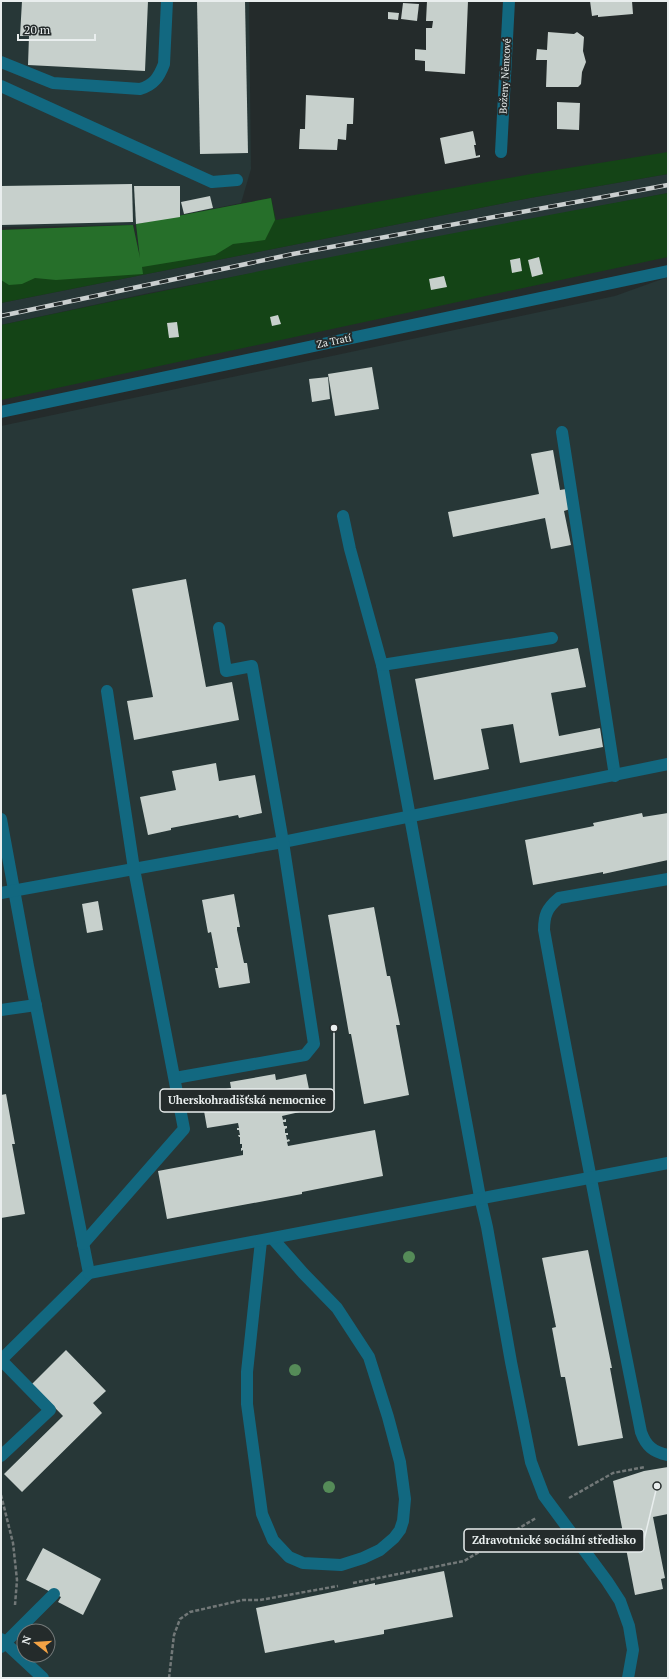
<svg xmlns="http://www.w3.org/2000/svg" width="669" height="1679" viewBox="0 0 669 1679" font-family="'PT Serif',serif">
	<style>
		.built { fill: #273737; fill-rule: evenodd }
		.green { fill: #144416 }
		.forest { fill: #266f2a }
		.building { fill: #c7d0cc }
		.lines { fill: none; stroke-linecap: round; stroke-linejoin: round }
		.path { stroke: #727878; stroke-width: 2.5; stroke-dasharray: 4 2; stroke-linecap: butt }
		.lane { stroke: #126880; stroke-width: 12 }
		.street { stroke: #126880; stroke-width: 12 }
		.rail-casing { stroke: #cacfcf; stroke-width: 4.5 }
		.rail { stroke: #242b2b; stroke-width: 3; stroke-dasharray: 9; stroke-linecap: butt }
		.tree { fill: #558b58 }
		.labels { text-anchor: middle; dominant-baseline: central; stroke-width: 4; stroke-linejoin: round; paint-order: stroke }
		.street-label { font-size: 10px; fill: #e9eeee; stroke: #242b2b }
		.leader { fill: none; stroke: #e9eeee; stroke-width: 1.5 }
		.callout-dot { fill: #e9eeee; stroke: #242b2b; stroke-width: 1.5 }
		.callout { fill: #242b2b; stroke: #e9eeee; stroke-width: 1.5 }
		.callout-label { font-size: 11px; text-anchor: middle; font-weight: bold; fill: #e9eeee }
	</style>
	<rect width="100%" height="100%" fill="#242b2b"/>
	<g class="built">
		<polygon points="1,1 249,1 251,169 241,203 133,225 1,227"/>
		<polygon points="668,174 668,193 149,293 1,325 1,303 530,198"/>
		<path d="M665,278H668V1678H1V426L615,296ZM24,1631H48V1655H24Z"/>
	</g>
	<g class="green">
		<polygon points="668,152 668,174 530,198 1,303 1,230 133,225 140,258 136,224 271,198 276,220 531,174"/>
		<path d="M668,193V257L1,400V325C223,277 445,234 668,193Z"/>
	</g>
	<polygon class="forest" points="271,198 275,220 265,240 233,244 215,255 142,267 143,274 56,280 35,278 22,284 9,285 1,280 1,230 133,225 140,258 136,224"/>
	<g class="building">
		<polygon points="22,1 148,1 145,71 28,65 29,36 20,36"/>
		<polygon points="197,1 245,1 248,153 200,154"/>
		<polygon points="427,1 468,1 465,74 425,71 425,61 415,60 415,49 426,50 426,28 432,28 433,21 426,21"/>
		<polygon points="590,1 632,1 633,14 598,17 598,15 592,16"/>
		<polygon points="403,3 419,4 417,21 401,19"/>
		<polygon points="388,12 399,13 398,20 388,19"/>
		<polygon points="548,32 574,34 577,32 584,37 583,51 586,62 582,72 581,84 578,87 546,87 547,60 536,60 537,49 547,50"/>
		<polygon points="306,95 354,98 353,124 347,124 346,140 338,139 337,150 299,149 300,129 305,129"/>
		<polygon points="557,102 580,103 579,130 557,129"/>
		<polygon points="473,131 476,145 474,145 476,156 480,155 480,157 445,164 440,138"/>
		<polygon points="132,184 133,222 1,225 1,186"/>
		<polygon points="134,186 180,186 180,217 136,224"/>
		<polygon points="210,196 213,208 184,214 181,202"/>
		<polygon points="539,257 543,274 532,277 528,260"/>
		<polygon points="520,258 522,271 512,273 510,260"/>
		<polygon points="444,276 447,287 431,290 429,279"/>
		<polygon points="278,315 281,324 272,326 270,317"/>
		<polygon points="177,322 179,337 169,338 167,323"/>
		<polygon points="372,367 379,409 335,416 328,374"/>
		<polygon points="328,377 330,399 312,402 309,379"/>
		<polygon points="553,450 560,490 566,489 570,509 564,511 571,545 551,549 545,518 453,537 448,512 539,494 531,454"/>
		<polygon points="186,579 206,687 232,682 239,720 134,740 127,701 153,697 132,589"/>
		<polygon points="578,648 586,687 551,693 559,736 600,728 603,747 520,763 513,724 481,729 489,769 434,780 415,679"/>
		<polygon points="216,763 219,781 255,775 262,813 239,818 238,815 171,828 171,830 148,835 140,797 176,790 172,771"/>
		<polygon points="642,813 643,817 668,813 668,860 603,874 603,872 533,885 525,840 594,826 593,823"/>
		<polygon points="234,894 240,927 237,927 237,930 244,963 247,963 250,983 219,988 215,968 218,968 211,932 208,933 202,900"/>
		<polygon points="98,901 103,930 87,933 82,904"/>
		<polygon points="374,907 387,976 390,976 400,1025 396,1025 409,1095 364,1104 351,1034 349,1034 328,915"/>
		<polygon points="275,1074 276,1080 306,1074 313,1109 282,1116 283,1120 286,1119 286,1122 283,1122 284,1126 287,1126 287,1128 285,1129 285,1133 288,1133 288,1135 286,1135 287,1140 289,1139 290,1141 287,1142 288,1146 375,1130 383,1176 302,1192 302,1194 167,1219 158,1171 243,1155 243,1150 241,1151 241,1148 242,1148 242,1144 240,1144 240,1137 239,1137 238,1135 240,1135 239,1130 237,1130 237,1128 239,1128 238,1123 207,1128 201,1094 231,1088 230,1082"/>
		<polygon points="6,1094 15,1144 12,1144 25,1214 1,1218 1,1095"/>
		<polygon points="588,1250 612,1368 610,1368 623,1438 578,1446 565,1377 561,1377 552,1328 556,1327 542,1258"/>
		<polygon points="66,1350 106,1391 93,1403 102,1413 22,1492 4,1474 63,1416 32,1384"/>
		<polygon points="668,1467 668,1514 653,1517 665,1578 661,1579 663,1589 635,1595 613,1481 644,1471"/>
		<polygon points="43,1548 101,1579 83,1615 58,1602 61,1597 26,1580"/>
		<polygon points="444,1571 453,1617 384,1630 384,1634 335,1643 334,1640 265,1653 256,1608 375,1583 375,1585"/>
	</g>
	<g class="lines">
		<g class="path">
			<polyline points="1,1495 13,1543 17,1580 15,1605"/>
			<polyline points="569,1498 613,1473 645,1467"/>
			<polyline points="353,1583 464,1561 536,1518"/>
			<polyline points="169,1678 174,1635 180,1619 190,1612 243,1600 260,1600 338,1586"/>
		</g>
		<g class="lane">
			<path d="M1,62L53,83L140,89C154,85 159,77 164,64L167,1"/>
			<polyline points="1,86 212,182 237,180"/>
			<polyline points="562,432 615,776"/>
			<polyline points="343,516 350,549 382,665 480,1197 487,1227 511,1362 531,1462 544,1496 607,1581 620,1601 629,1626 633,1650 628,1678"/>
			<polyline points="382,665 552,638"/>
			<polyline points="1,819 28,966 89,1273 1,1360"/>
			<path d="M668,879L559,898C547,908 544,915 544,930C574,1098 608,1265 641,1432C646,1446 653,1452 668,1455"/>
			<polyline points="1,893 283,842 668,764"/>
			<polyline points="1,1010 36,1005"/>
			<polyline points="175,1078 305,1055 314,1044 283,842 252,666 226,671 219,628"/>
			<polyline points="261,1241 247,1372 247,1404 262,1514 273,1540 289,1557 303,1563 341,1565 363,1558 380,1550 394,1538 400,1530 403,1521 405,1499 400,1462 388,1417 369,1357 337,1308 303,1273 273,1239"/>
			<polyline points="83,1244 184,1129 134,869 107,691"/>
			<path d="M89,1273C282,1237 475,1198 668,1163"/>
			<polyline points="1,1360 50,1410 1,1456"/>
			<polyline points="1,1639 43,1678"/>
			<polyline points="1,1647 54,1594"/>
		</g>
		<g class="street">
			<polyline points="501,152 509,1"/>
			<polyline points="1,412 668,271"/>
		</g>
		<defs>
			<polyline id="rail" points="1,316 293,254 668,185"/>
		</defs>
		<use href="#rail" class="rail-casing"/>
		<use href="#rail" class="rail"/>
	</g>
	<g class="tree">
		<circle cx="409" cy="1257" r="6"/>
		<circle cx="295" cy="1370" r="6"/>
		<circle cx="329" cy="1487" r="6"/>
	</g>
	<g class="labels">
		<g class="street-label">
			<text transform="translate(505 76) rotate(-87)">Boženy Němcové</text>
			<text transform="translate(334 341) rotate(-12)">Za Tratí</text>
		</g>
	</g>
	<path class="leader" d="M334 1028L334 1100M657 1486L644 1540"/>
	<g class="callout-dot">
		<circle cx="334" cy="1028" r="4"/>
		<circle cx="657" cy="1486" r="4"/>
	</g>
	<g class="callout">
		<rect x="160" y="1089" width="174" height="23" rx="4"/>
		<rect x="464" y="1529" width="180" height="23" rx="4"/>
	</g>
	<g class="callout-label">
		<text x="247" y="1104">Uherskohradišťská nemocnice</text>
		<text x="554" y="1544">Zdravotnické sociální středisko</text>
	</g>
	<rect width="669" height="1679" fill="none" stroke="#e9eeee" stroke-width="4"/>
	<g transform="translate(36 1643) rotate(287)"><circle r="19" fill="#242b2b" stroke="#737979"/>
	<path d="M0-3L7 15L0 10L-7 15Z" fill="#f4a345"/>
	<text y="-6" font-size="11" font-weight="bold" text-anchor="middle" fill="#e9eeee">N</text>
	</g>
	<path d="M18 34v6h77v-6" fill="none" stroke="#e9eeee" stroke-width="2"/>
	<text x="24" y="34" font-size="12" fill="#e9eeee" stroke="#242b2b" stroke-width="3" paint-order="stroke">20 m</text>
</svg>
